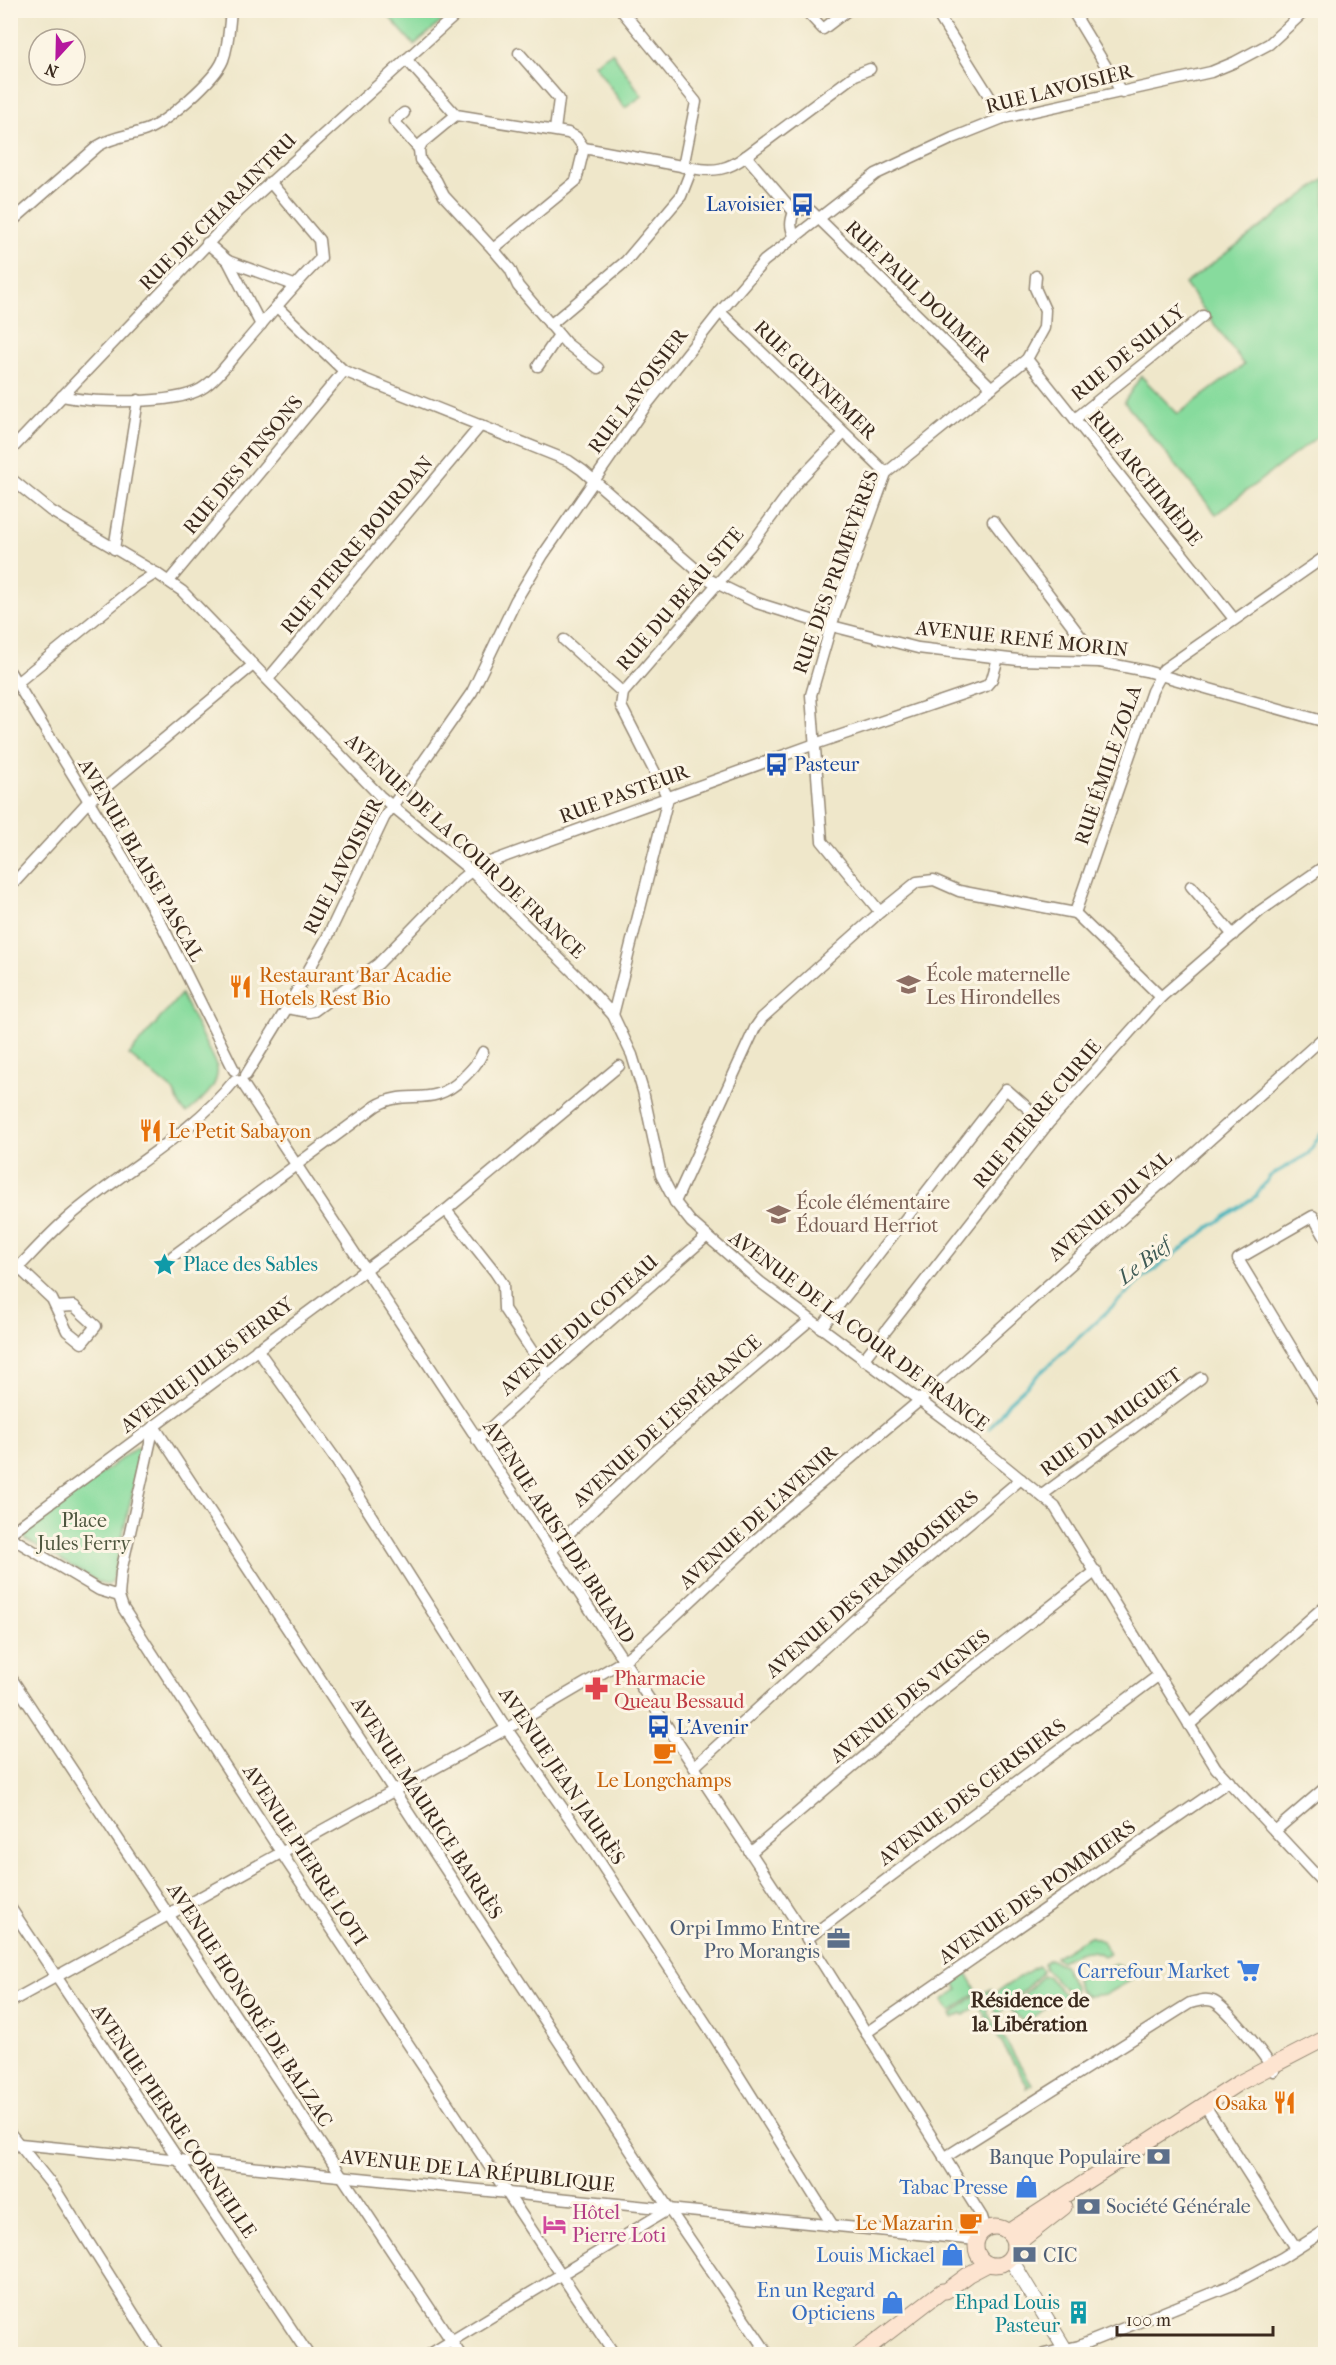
<svg xmlns="http://www.w3.org/2000/svg" width="1336" height="2365" viewBox="0 0 1336 2365" font-family="'IM FELL French Canon',serif">
	<style>
		.green { fill: #87db9d; stroke: #61825e; stroke-width: 1.5 }
		.lines { fill: none; stroke-linecap: round; stroke-linejoin: round }
		.stream { stroke: #44b4bc; stroke-width: 3 }
		.minor-casing { stroke: #958874; stroke-width: 13 }
		.tertiary-casing { stroke: #958874; stroke-width: 16 }
		.secondary-casing { stroke: #958874; stroke-width: 17 }
		.minor { stroke: #fff; stroke-width: 10 }
		.tertiary { stroke: #fff; stroke-width: 14 }
		.secondary { stroke: #fde4d0; stroke-width: 15 }
		.labels { text-anchor: middle; dominant-baseline: central; stroke-width: 6; stroke-linejoin: round; paint-order: stroke }
		.street-label { font-size: 20px; fill: #3b2a1e; stroke: #fcf5e5 }
		.transit-label { font-size: 20px; fill: #164399; stroke: #fcf5e5; text-anchor: start }
		.education-label { font-size: 20px; fill: #785e54; stroke: #fcf5e5; text-anchor: start }
		.food-label { font-size: 20px; fill: #c56008; stroke: #fcf5e5; text-anchor: start }
		.culture-label { font-size: 20px; fill: #0d838f; stroke: #fcf5e5; text-anchor: start }
		.park-label { font-size: 20px; fill: #4e563e; stroke: #fcf5e5 }
		.health-label { font-size: 20px; fill: #be3a42; stroke: #fcf5e5; text-anchor: start }
		.service-label { font-size: 20px; fill: #4e5e75; stroke: #fcf5e5; text-anchor: end }
		.shop-label { font-size: 20px; fill: #366cbe; stroke: #fcf5e5; text-anchor: end }
		.hotel-label { font-size: 20px; fill: #b23c85; stroke: #fcf5e5; text-anchor: start }
		.water-label { font-size: 21px; font-style: italic; fill: #3e5a55; stroke: #fcf5e5 }
		.neighbourhood-label { font-size: 21px; font-weight: bold; fill: #3b2a1e; stroke: #fcf5e5 }
	</style>
	<rect width="100%" height="100%" fill="#fcf5e5"/>
	<filter id="ink" filterUnits="userSpaceOnUse"><feTurbulence type="fractalNoise" baseFrequency=".0167" numOctaves="2"/><feDisplacementMap in="SourceGraphic" scale="12" xChannelSelector="R" yChannelSelector="G"/><feConvolveMatrix kernelMatrix="1 2 1 2 8 2 1 2 1" color-interpolation-filters="sRGB"/></filter>
	<filter id="wash" filterUnits="userSpaceOnUse"><feTurbulence type="fractalNoise" baseFrequency=".008" numOctaves="4" result="noise"/><feDisplacementMap in="SourceGraphic" scale="24" xChannelSelector="R" yChannelSelector="G"/><feGaussianBlur stdDeviation="1.35" result="paint"/><feColorMatrix in="noise" values="0 0 0 0 0 0 0 0 0 0 0 0 0 0 0 0 0 1.4 0 .05"/><feComposite in="paint" operator="in"/></filter>
	<g filter="url(#wash)">
		<rect width="100%" height="100%" fill="#efe7ca"/>
		<g class="green">
			<polygon points="384,11 454,11 414,45"/>
			<polygon points="612,52 642,96 625,108 594,64"/>
			<polygon points="1325,179 1325,431 1216,514 1124,402 1141,376 1178,414 1244,365 1185,284"/>
			<path d="M181,994L217,1067C220,1087 200,1101 187,1113L182,1109L173,1091L129,1055Z"/>
			<polygon points="137,1447 142,1450 112,1582 108,1585 102,1584 26,1540 23,1532"/>
			<path d="M1089,1936L1102,1941L1110,1953L1103,1956C1090,1946 1075,1953 1061,1961L1055,1957Z"/>
			<polygon points="1049,1959 1063,1965 1074,1987 1073,1993 1069,1993 1044,1968 1043,1963"/>
			<polygon points="1113,1964 1142,1974 1107,1994 1088,1996 1078,1989 1076,1980 1090,1967 1099,1972"/>
			<polygon points="1037,1966 1042,1970 1041,1974 997,2015 992,2004 994,1995 998,1991"/>
			<polygon points="967,1973 977,1991 951,2012 943,2000 958,1990 954,1982"/>
			<polygon points="1043,1976 1047,1976 1065,1995 1059,2005 1048,2004 1041,2012 1025,2023 1009,2008"/>
			<polygon points="991,1989 986,2003 988,2013 1032,2084 1026,2088 1027,2085 980,2007 976,2007 964,2015 962,2013 953,2018 951,2015 975,1995 977,1997"/>
		</g>
		<g class="lines">
			<polyline class="stream" points="990,1428 1009,1402 1140,1281 1210,1227 1256,1196 1270,1176 1308,1154 1321,1133 1326,1131"/>
		</g>
	</g>
	<g filter="url(#ink)">
		<g class="lines">
			<defs>
				<g id="minor">
					<polyline points="935,10 1003,118"/>
					<polyline points="1072,10 1122,93"/>
					<polyline points="622,11 696,102 683,167"/>
					<polyline points="809,14 823,29 848,10"/>
					<polyline points="519,53 559,99 555,130"/>
					<path d="M406,59L456,115L568,133L576,137L584,148L692,168C714,172 728,170 746,156L794,212"/>
					<polyline points="404,113 394,121 419,149"/>
					<polyline points="456,115 422,143 419,149 420,160 436,180 444,196 493,249 510,269 518,286 566,343 598,368"/>
					<polyline points="746,156 855,75 870,69"/>
					<path d="M10,223L98,146C114,136 129,136 146,130C165,123 215,80 223,60C229,44 229,28 231,10"/>
					<path d="M795,237C790,228 790,222 794,212L804,209L811,211L992,388"/>
					<polyline points="207,243 228,261 261,325"/>
					<polyline points="493,249 576,181 584,148"/>
					<polyline points="228,261 294,285"/>
					<polyline points="277,307 344,371 569,461 582,470 706,578 757,603 824,624 918,648 1018,660 1100,662 1146,671 1326,722"/>
					<polyline points="720,312 886,473"/>
					<polyline points="550,325 626,261 681,196 692,168"/>
					<polyline points="1027,359 1234,619"/>
					<polyline points="538,366 559,335"/>
					<path d="M62,396C92,403 174,405 201,389C216,380 228,363 239,350C266,319 292,287 321,258L319,240L270,182"/>
					<polyline points="1075,419 1203,316"/>
					<polyline points="10,451 239,211 461,10"/>
					<polyline points="10,478 51,511 156,573 182,591 380,796 470,870 578,977 613,1015 632,1055 643,1091 661,1175 675,1202 691,1222 760,1282 974,1441 1055,1507 1216,1768 1326,1886"/>
					<polyline points="993,521 1100,662"/>
					<polyline points="114,549 138,400"/>
					<polyline points="169,581 344,371"/>
					<polyline points="564,640 623,693"/>
					<polyline points="10,672 123,857 163,927 234,1070"/>
					<polyline points="268,679 481,425"/>
					<polyline points="18,682 137,585 156,573"/>
					<polyline points="1191,886 1233,935"/>
					<polyline points="10,887 88,802 253,665"/>
					<polyline points="880,912 822,841 811,695 831,626 886,473 1027,359 1044,328 1045,310 1035,288 1036,276"/>
					<polyline points="1075,913 1152,691 1164,669 1326,556"/>
					<polyline points="1075,913 1161,997"/>
					<polyline points="287,1008 309,1012 314,1011 378,964 461,879 476,867 815,744 986,686 992,679 998,658"/>
					<polyline points="613,1015 668,798 621,706 623,693 750,546 797,482 844,433"/>
					<polyline points="246,1075 287,1008 328,936 384,818 472,692 516,600 543,555 645,407 720,312 764,261 876,174 953,138 1003,118 1211,72 1235,62 1269,44 1306,10"/>
					<polyline points="241,1081 801,1929 982,2217 986,2230"/>
					<polyline points="675,1202 755,1028 762,1018 880,912 917,882 934,880 959,891 1075,913"/>
					<polyline points="446,1210 495,1272 503,1284 504,1309 548,1375"/>
					<polyline points="1326,1239 1313,1216 1238,1259 1326,1405"/>
					<path d="M165,1265L173,1256L376,1106C407,1087 431,1110 463,1078C472,1069 478,1063 483,1052"/>
					<polyline points="18,1267 52,1299 67,1331 82,1343 96,1326 74,1306 56,1307"/>
					<path d="M10,1276C30,1256 48,1235 69,1217C123,1170 189,1137 235,1080"/>
					<polyline points="821,1328 1006,1089 1047,1125"/>
					<polyline points="257,1349 334,1457 506,1728 590,1847 712,2033 833,2226"/>
					<polyline points="863,1360 1047,1125 1161,997 1260,911 1326,865"/>
					<polyline points="154,1426 669,2209 768,2354"/>
					<polyline points="154,1426 121,1572 119,1596 123,1608 288,1863 614,2354"/>
					<polyline points="477,1440 548,1375 706,1237"/>
					<polyline points="1042,1495 1201,1378"/>
					<polyline points="10,1533 446,1210 619,1066"/>
					<polyline points="10,1537 99,1590 119,1596"/>
					<polyline points="551,1550 656,1451 809,1321"/>
					<polyline points="10,1676 460,2354"/>
					<polyline points="1189,1725 1326,1605"/>
					<polyline points="694,1767 860,1615 1021,1479"/>
					<polyline points="1275,1831 1326,1787"/>
					<polyline points="750,1853 937,1695 1096,1571"/>
					<polyline points="10,1907 308,2354"/>
					<polyline points="807,1939 1159,1675"/>
					<polyline points="10,2002 517,1723 623,1661 648,1641 775,1522 919,1401 1324,1037"/>
					<polyline points="866,2033 1229,1781"/>
					<polyline points="1204,2104 1296,2248"/>
					<polyline points="10,2133 55,2189 159,2354"/>
					<polyline points="10,2143 977,2240"/>
					<path d="M944,2158L1190,2003C1198,2001 1205,1998 1213,2001C1227,2007 1266,2057 1274,2071"/>
					<polyline points="430,2354 669,2209"/>
					<polyline points="1044,2354 1079,2346 1232,2285 1282,2258 1326,2230"/>
				</g>
				<polyline id="tertiary" points="1010,2258 1068,2354"/>
				<g id="secondary">
					<circle cx="995" cy="2246" r="19"/>
					<polyline points="1008,2232 1237,2084 1326,2038"/>
					<polyline points="1014,2246 1064,2207"/>
					<polyline points="860,2354 942,2291 946,2291 969,2274 988,2264"/>
				</g>
			</defs>
			<use href="#minor" class="minor-casing"/>
			<use href="#tertiary" class="tertiary-casing"/>
			<use href="#secondary" class="secondary-casing"/>
			<use href="#minor" class="minor"/>
			<use href="#tertiary" class="tertiary"/>
			<use href="#secondary" class="secondary"/>
		</g>
	</g>
	<defs>
		<symbol id="bus-bare" viewBox="-9 -9 18 18"><path d="M-5-6H5V4H4V6H2V4H-2V6H-4V4H-5ZM-3.5-4V0h7V-4ZM-3.5 1.2v1.5H-2V1.2ZM2 1.2v1.5H3.5V1.2Z" fill="#1a4fb4" stroke="#fcf5e5" stroke-width="2.5" paint-order="stroke"/></symbol>
		<symbol id="school-bare" viewBox="-9 -9 18 18"><path d="M0-5L7-2L0 1L-7-2ZM-4 1L0 2.5L4 1V4Q0 6-4 4Z" fill="#8d6e63" stroke="#fcf5e5" stroke-width="2.5" paint-order="stroke"/></symbol>
		<symbol id="restaurant-bare" viewBox="-9 -9 18 18"><path d="M-5-6h1v4h1v-4h1v4h1v-4h1v5L-1.5 .5V6h-2V.5L-5-1ZM5-6V6H3V1.5H1.5Q1.5-4 5-6Z" fill="#e8710a" stroke="#fcf5e5" stroke-width="2.5" paint-order="stroke"/></symbol>
		<symbol id="sight-bare" viewBox="-9 -9 18 18"><path d="M0-6L1.8-2.2L6-1.7L2.9 1.2L3.7 5.4L0 3.3L-3.7 5.4L-2.9 1.2L-6-1.7L-1.8-2.2Z" fill="#0f9aa8" stroke="#fcf5e5" stroke-width="2.5" paint-order="stroke"/></symbol>
		<symbol id="pharmacy-bare" viewBox="-9 -9 18 18"><path d="M-2-6h4v4h4v4h-4v4h-4v-4h-4v-4h4Z" fill="#e0444e" stroke="#fcf5e5" stroke-width="2.5" paint-order="stroke"/></symbol>
		<symbol id="cafe-bare" viewBox="-9 -9 18 18"><path d="M-5.5-4.5H6V0H3Q3 3.5 0 3.5H-2.5Q-5.5 3.5-5.5 0ZM3-3.2v2h1.7v-2ZM-6 4.5H4V6H-6Z" fill="#e8710a" stroke="#fcf5e5" stroke-width="2.5" paint-order="stroke"/></symbol>
		<symbol id="office-bare" viewBox="-9 -9 18 18"><path d="M-6-3h4V-5.5h4V-3h4V5H-6ZM-1-4.5V-3h2v-1.5ZM-6 0V1H6V0Z" fill="#5c6f8a" stroke="#fcf5e5" stroke-width="2.5" paint-order="stroke"/></symbol>
		<symbol id="supermarket-bare" viewBox="-9 -9 18 18"><path d="M-6-5.5h2.5l.6 2H6L4.5 2H-2.5L-4.4-4H-6ZM-1.5 3.2a1.3 1.3 0 1 0 .1 0ZM3 3.2a1.3 1.3 0 1 0 .1 0Z" fill="#3f7fe0" stroke="#fcf5e5" stroke-width="2.5" paint-order="stroke"/></symbol>
		<symbol id="bank-bare" viewBox="-9 -9 18 18"><path d="M-6-4H6V4H-6ZM0-2.3a2.3 2.3 0 1 0 0 4.6a2.3 2.3 0 1 0 0-4.6Z" fill="#5c6f8a" stroke="#fcf5e5" stroke-width="2.5" paint-order="stroke"/></symbol>
		<symbol id="shop-bare" viewBox="-9 -9 18 18"><path d="M-5-2.5h2.3a2.7 3.5 0 0 1 5.4 0H5L5.5 6h-11ZM-1.5-2.5h3a1.5 2.3 0 0 0-3 0Z" fill="#3f7fe0" stroke="#fcf5e5" stroke-width="2.5" paint-order="stroke"/></symbol>
		<symbol id="hotel-bare" viewBox="-9 -9 18 18"><path d="M-6-4.5h1.5V1H6V5H4.5V3h-9V5H-6ZM-4 0a1.8 1.8 0 1 1 3.6 0ZM.5 0V-2.5h3Q6-2.5 6 0Z" fill="#d1479c" stroke="#fcf5e5" stroke-width="2.5" paint-order="stroke"/></symbol>
		<symbol id="building-bare" viewBox="-9 -9 18 18"><path d="M-4-6H4V6H1V3H-1V6H-4ZM-2.5-4.3h1.7v1.8h-1.7ZM.8-4.3h1.7v1.8H.8ZM-2.5-1h1.7V.8h-1.7ZM.8-1h1.7V.8H.8Z" fill="#0f9aa8" stroke="#fcf5e5" stroke-width="2.5" paint-order="stroke"/></symbol>
	</defs>
	<g fill-rule="evenodd">
		<use href="#bus-bare" x="786" y="188" width="33" height="33"/>
		<use href="#bus-bare" x="760" y="748" width="33" height="33"/>
		<use href="#school-bare" x="892" y="968" width="33" height="33"/>
		<use href="#restaurant-bare" x="224" y="970" width="33" height="33"/>
		<use href="#restaurant-bare" x="134" y="1114" width="33" height="33"/>
		<use href="#school-bare" x="762" y="1198" width="33" height="33"/>
		<use href="#sight-bare" x="148" y="1248" width="33" height="33"/>
		<use href="#pharmacy-bare" x="580" y="1672" width="33" height="33"/>
		<use href="#bus-bare" x="642" y="1710" width="33" height="33"/>
		<use href="#cafe-bare" x="648" y="1736" width="33" height="33"/>
		<use href="#office-bare" x="822" y="1922" width="33" height="33"/>
		<use href="#supermarket-bare" x="1232" y="1954" width="33" height="33"/>
		<use href="#restaurant-bare" x="1268" y="2086" width="33" height="33"/>
		<use href="#bank-bare" x="1142" y="2140" width="33" height="33"/>
		<use href="#shop-bare" x="1010" y="2170" width="33" height="33"/>
		<use href="#bank-bare" x="1072" y="2190" width="33" height="33"/>
		<use href="#cafe-bare" x="954" y="2206" width="33" height="33"/>
		<use href="#hotel-bare" x="538" y="2208" width="33" height="33"/>
		<use href="#shop-bare" x="936" y="2238" width="33" height="33"/>
		<use href="#bank-bare" x="1008" y="2238" width="33" height="33"/>
		<use href="#shop-bare" x="876" y="2286" width="33" height="33"/>
		<use href="#building-bare" x="1062" y="2296" width="33" height="33"/>
	</g>
	<g class="labels">
		<g class="street-label">
			<text transform="translate(1059 89) rotate(-14)">RUE LAVOISIER</text>
			<text transform="translate(218 212) rotate(-45)">RUE DE CHARAINTRU</text>
			<text transform="translate(918 291) rotate(44)">RUE PAUL DOUMER</text>
			<text transform="translate(1128 353) rotate(-39)">RUE DE SULLY</text>
			<text transform="translate(815 380) rotate(44)">RUE GUYNEMER</text>
			<text transform="translate(638 391) rotate(-53)">RUE LAVOISIER</text>
			<text transform="translate(243 465) rotate(-50)">RUE DES PINSONS</text>
			<text transform="translate(1145 478) rotate(51)">RUE ARCHIMÈDE</text>
			<text transform="translate(357 545) rotate(-50)">RUE PIERRE BOURDAN</text>
			<text transform="translate(836 572) rotate(-70)">RUE DES PRIMEVÈRES</text>
			<text transform="translate(680 599) rotate(-49)">RUE DU BEAU SITE</text>
			<text transform="translate(1022 639) rotate(6)">AVENUE RENÉ MORIN</text>
			<text transform="translate(1108 765) rotate(-71)">RUE ÉMILE ZOLA</text>
			<text transform="translate(624 794) rotate(-20)">RUE PASTEUR</text>
			<text transform="translate(465 846) rotate(43)">AVENUE DE LA COUR DE FRANCE</text>
			<text transform="translate(141 860) rotate(60)">AVENUE BLAISE PASCAL</text>
			<text transform="translate(343 866) rotate(-63)">RUE LAVOISIER</text>
			<text transform="translate(1037 1114) rotate(-50)">RUE PIERRE CURIE</text>
			<text transform="translate(1110 1206) rotate(-41)">AVENUE DU VAL</text>
			<text transform="translate(579 1325) rotate(-41)">AVENUE DU COTEAU</text>
			<text transform="translate(859 1331) rotate(37)">AVENUE DE LA COUR DE FRANCE</text>
			<text transform="translate(207 1365) rotate(-37)">AVENUE JULES FERRY</text>
			<text transform="translate(667 1421) rotate(-42)">AVENUE DE L'ESPÉRANCE</text>
			<text transform="translate(1111 1422) rotate(-36)">RUE DU MUGUET</text>
			<text transform="translate(758 1517) rotate(-42)">AVENUE DE L'AVENIR</text>
			<text transform="translate(559 1532) rotate(57)">AVENUE ARISTIDE BRIAND</text>
			<text transform="translate(872 1584) rotate(-41)">AVENUE DES FRAMBOISIERS</text>
			<text transform="translate(910 1696) rotate(-39)">AVENUE DES VIGNES</text>
			<text transform="translate(562 1776) rotate(56)">AVENUE JEAN JAURÈS</text>
			<text transform="translate(972 1792) rotate(-37)">AVENUE DES CERISIERS</text>
			<text transform="translate(427 1808) rotate(57)">AVENUE MAURICE BARRÈS</text>
			<text transform="translate(305 1855) rotate(57)">AVENUE PIERRE LOTI</text>
			<text transform="translate(1037 1892) rotate(-35)">AVENUE DES POMMIERS</text>
			<text transform="translate(250 2005) rotate(57)">AVENUE HONORÉ DE BALZAC</text>
			<text transform="translate(174 2121) rotate(56)">AVENUE PIERRE CORNEILLE</text>
			<text transform="translate(478 2171) rotate(6)">AVENUE DE LA RÉPUBLIQUE</text>
		</g>
		<g class="transit-label">
			<text x="784" y="204" text-anchor="end">Lavoisier</text>
			<text x="794" y="764">Pasteur</text>
			<text x="676" y="1727">L'Avenir</text>
		</g>
		<g class="education-label">
			<text x="926" y="974">École maternelle<tspan x="926" dy="23">Les Hirondelles</tspan></text>
			<text x="796" y="1202">École élémentaire<tspan x="796" dy="23">Édouard Herriot</tspan></text>
		</g>
		<g class="food-label">
			<text x="259" y="975">Restaurant Bar Acadie<tspan x="259" dy="23">Hotels Rest Bio</tspan></text>
			<text x="168" y="1131">Le Petit Sabayon</text>
			<text x="664" y="1780" text-anchor="middle">Le Longchamps</text>
			<text x="1267" y="2103" text-anchor="end">Osaka</text>
			<text x="953" y="2223" text-anchor="end">Le Mazarin</text>
		</g>
		<g class="culture-label">
			<text x="183" y="1264">Place des Sables</text>
			<text x="1060" y="2302" text-anchor="end">Ehpad Louis<tspan x="1060" dy="23">Pasteur</tspan></text>
		</g>
		<g class="park-label">
			<text x="84" y="1520">Place<tspan x="84" dy="23">Jules Ferry</tspan></text>
		</g>
		<g class="health-label">
			<text x="614" y="1678">Pharmacie<tspan x="614" dy="23">Queau Bessaud</tspan></text>
		</g>
		<g class="service-label">
			<text x="820" y="1928">Orpi Immo Entre<tspan x="820" dy="23">Pro Morangis</tspan></text>
			<text x="1141" y="2157">Banque Populaire</text>
			<text x="1106" y="2206" text-anchor="start">Société Générale</text>
			<text x="1043" y="2255" text-anchor="start">CIC</text>
		</g>
		<g class="shop-label">
			<text x="1230" y="1971">Carrefour Market</text>
			<text x="1008" y="2187">Tabac Presse</text>
			<text x="935" y="2255">Louis Mickael</text>
			<text x="875" y="2290">En un Regard<tspan x="875" dy="23">Opticiens</tspan></text>
		</g>
		<g class="hotel-label">
			<text x="572" y="2212">Hôtel<tspan x="572" dy="23">Pierre Loti</tspan></text>
		</g>
		<g class="water-label">
			<text transform="translate(1144 1261) rotate(-38)">Le Bief</text>
		</g>
		<g class="neighbourhood-label">
			<text x="1030" y="2000">Résidence de<tspan x="1030" dy="24">la Libération</tspan></text>
		</g>
	</g>
	<rect width="1336" height="2365" fill="none" stroke="#fcf5e5" stroke-width="36"/>
	<g transform="translate(57 57) rotate(202)"><circle r="28" fill="#fcf5e5" stroke="#afa495" stroke-width="1.5"/>
	<path d="M0-4.5L10 22L0 15L-10 22Z" fill="#b5179e"/>
	<text y="-9" font-size="16" font-weight="bold" text-anchor="middle" fill="#3b2a1e">N</text>
	</g>
	<path d="M1117 2326v9h156v-9" fill="none" stroke="#3b2a1e" stroke-width="3"/>
	<text x="1126" y="2326" font-size="18" fill="#3b2a1e" stroke="#fcf5e5" stroke-width="4.5" paint-order="stroke">100 m</text>
</svg>
